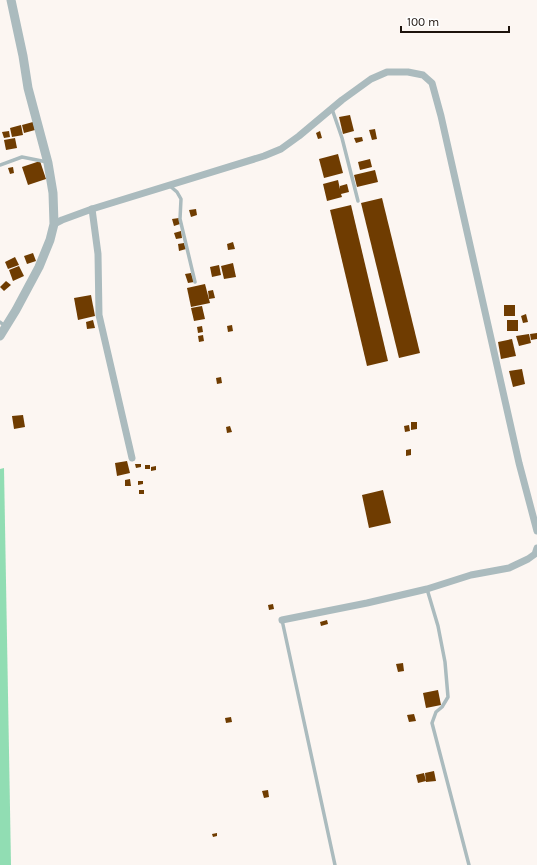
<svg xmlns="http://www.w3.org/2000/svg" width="537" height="865" viewBox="0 0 537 865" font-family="Karla,sans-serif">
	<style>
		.green { fill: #91ddb3 }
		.building { fill: #6f3c01 }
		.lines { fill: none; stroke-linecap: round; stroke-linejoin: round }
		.service { stroke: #abbbbe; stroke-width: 3.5 }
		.minor { stroke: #abbbbe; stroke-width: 7 }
		.tertiary { stroke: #abbbbe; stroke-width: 9 }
	</style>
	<rect width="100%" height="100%" fill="#fcf6f2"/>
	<polygon class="green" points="4,468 11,865 0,865 0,469"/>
	<g class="building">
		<polygon points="350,115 354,131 343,134 339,117"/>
		<polygon points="33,122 35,130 24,133 22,125"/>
		<polygon points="21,125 23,135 12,137 10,128"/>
		<polygon points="375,129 377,139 372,140 369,130"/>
		<polygon points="9,131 10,137 4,138 2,132"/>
		<polygon points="320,131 322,138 318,139 316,133"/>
		<polygon points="362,137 363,141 356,143 354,138"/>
		<polygon points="15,138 17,148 6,150 4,140"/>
		<polygon points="338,154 343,173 324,178 319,159"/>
		<polygon points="370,159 372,167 360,170 358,162"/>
		<polygon points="40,161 46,179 28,185 22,167"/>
		<polygon points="13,167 14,173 10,174 8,168"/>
		<polygon points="375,170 378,182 357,187 354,175"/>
		<polygon points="338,180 340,189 340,186 347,184 349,192 341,194 342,197 327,201 323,184"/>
		<polygon points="382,198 420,353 399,358 361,203"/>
		<polygon points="351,205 388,361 367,366 330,210"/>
		<polygon points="196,209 197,215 191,217 189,210"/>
		<polygon points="179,218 180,224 174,226 172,219"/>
		<polygon points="181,231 182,238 176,239 174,233"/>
		<polygon points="233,242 235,249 228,250 227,244"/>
		<polygon points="184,243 186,249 179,251 178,244"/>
		<polygon points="33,253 36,261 27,264 24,256"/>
		<polygon points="15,257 19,265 8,269 5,262"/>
		<polygon points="233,263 236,277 224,279 221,266"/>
		<polygon points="219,265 221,275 212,277 210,267"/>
		<polygon points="19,266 24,276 13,281 9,270"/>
		<polygon points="191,273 194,282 188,283 185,274"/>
		<polygon points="6,281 11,285 4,291 0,287"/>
		<polygon points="205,284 210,303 191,307 187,288"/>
		<polygon points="213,290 215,298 209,299 208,291"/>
		<polygon points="91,295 95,316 78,320 74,298"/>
		<rect x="504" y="305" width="11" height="11"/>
		<polygon points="202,306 205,319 194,321 191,308"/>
		<polygon points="526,314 528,322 523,323 521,316"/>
		<polygon points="93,320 95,328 87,329 86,322"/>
		<rect x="507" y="320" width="11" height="11"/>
		<polygon points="232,325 233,331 228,332 227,326"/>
		<polygon points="202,326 203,332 198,333 197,327"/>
		<polygon points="537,333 537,339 531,340 530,334"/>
		<polygon points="529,334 531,343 519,346 516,336"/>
		<polygon points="203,335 204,341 199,342 198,336"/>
		<polygon points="512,339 516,356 501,359 498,342"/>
		<polygon points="522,369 525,384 513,387 509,371"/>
		<polygon points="221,377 222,383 217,384 216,378"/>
		<polygon points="23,415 25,427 14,429 12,416"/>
		<polygon points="411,422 417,422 417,429 411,430"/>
		<polygon points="409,425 410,431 405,432 404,426"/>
		<polygon points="230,426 232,432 227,433 226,427"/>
		<polygon points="411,449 411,455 406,456 406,450"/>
		<polygon points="127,461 130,473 117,476 115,463"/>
		<polygon points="135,464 141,464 141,467 136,468"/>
		<rect x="145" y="465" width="5" height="4"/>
		<polygon points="156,466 156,470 151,471 151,467"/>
		<polygon points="130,479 131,486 125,486 125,480"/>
		<polygon points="138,481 143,481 143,484 138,485"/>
		<rect x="139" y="490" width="5" height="4"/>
		<polygon points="383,490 391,523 369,528 362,495"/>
		<polygon points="273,604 274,609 269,610 268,605"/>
		<polygon points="327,620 328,624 321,626 320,622"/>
		<polygon points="403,663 404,671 398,672 396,664"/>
		<polygon points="438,690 441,705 426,708 423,693"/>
		<polygon points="414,714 416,721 409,722 407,715"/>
		<polygon points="231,717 232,722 226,723 225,718"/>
		<polygon points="434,771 436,781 426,782 425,773"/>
		<polygon points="424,773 426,781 418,783 416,775"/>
		<polygon points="268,790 269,797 264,798 262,791"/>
		<polygon points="217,833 217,836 213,837 212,834"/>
	</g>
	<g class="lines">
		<g class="service">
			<polyline points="332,109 342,138 358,201"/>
			<polyline points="0,165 22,157 47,162"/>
			<polyline points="170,186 177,192 181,199 180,219 195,282"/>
			<polyline points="0,322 5,326"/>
			<polyline points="427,589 438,626 445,662 448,697 442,707 436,712 432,723 469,865"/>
			<polyline points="282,620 335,865"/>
		</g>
		<g class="minor">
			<polyline points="92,209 98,254 99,315 132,458"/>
			<polyline points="54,224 62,220 92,209 264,156 281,149 299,136 342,100 371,79 387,72 408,72 423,75 432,83 441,116 519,463 537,531"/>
			<polyline points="282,620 367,603 427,589 471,575 509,568 528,559 535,554 537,548"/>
		</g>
		<polyline class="tertiary" points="0,336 16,310 39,267 50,240 54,224 53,193 48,163 28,88 23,56 11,0"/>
	</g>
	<path d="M401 26v6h108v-6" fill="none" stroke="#1d130d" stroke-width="2"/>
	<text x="407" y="26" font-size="12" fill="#1d130d" stroke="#ffffff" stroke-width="3" paint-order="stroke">100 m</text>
</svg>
